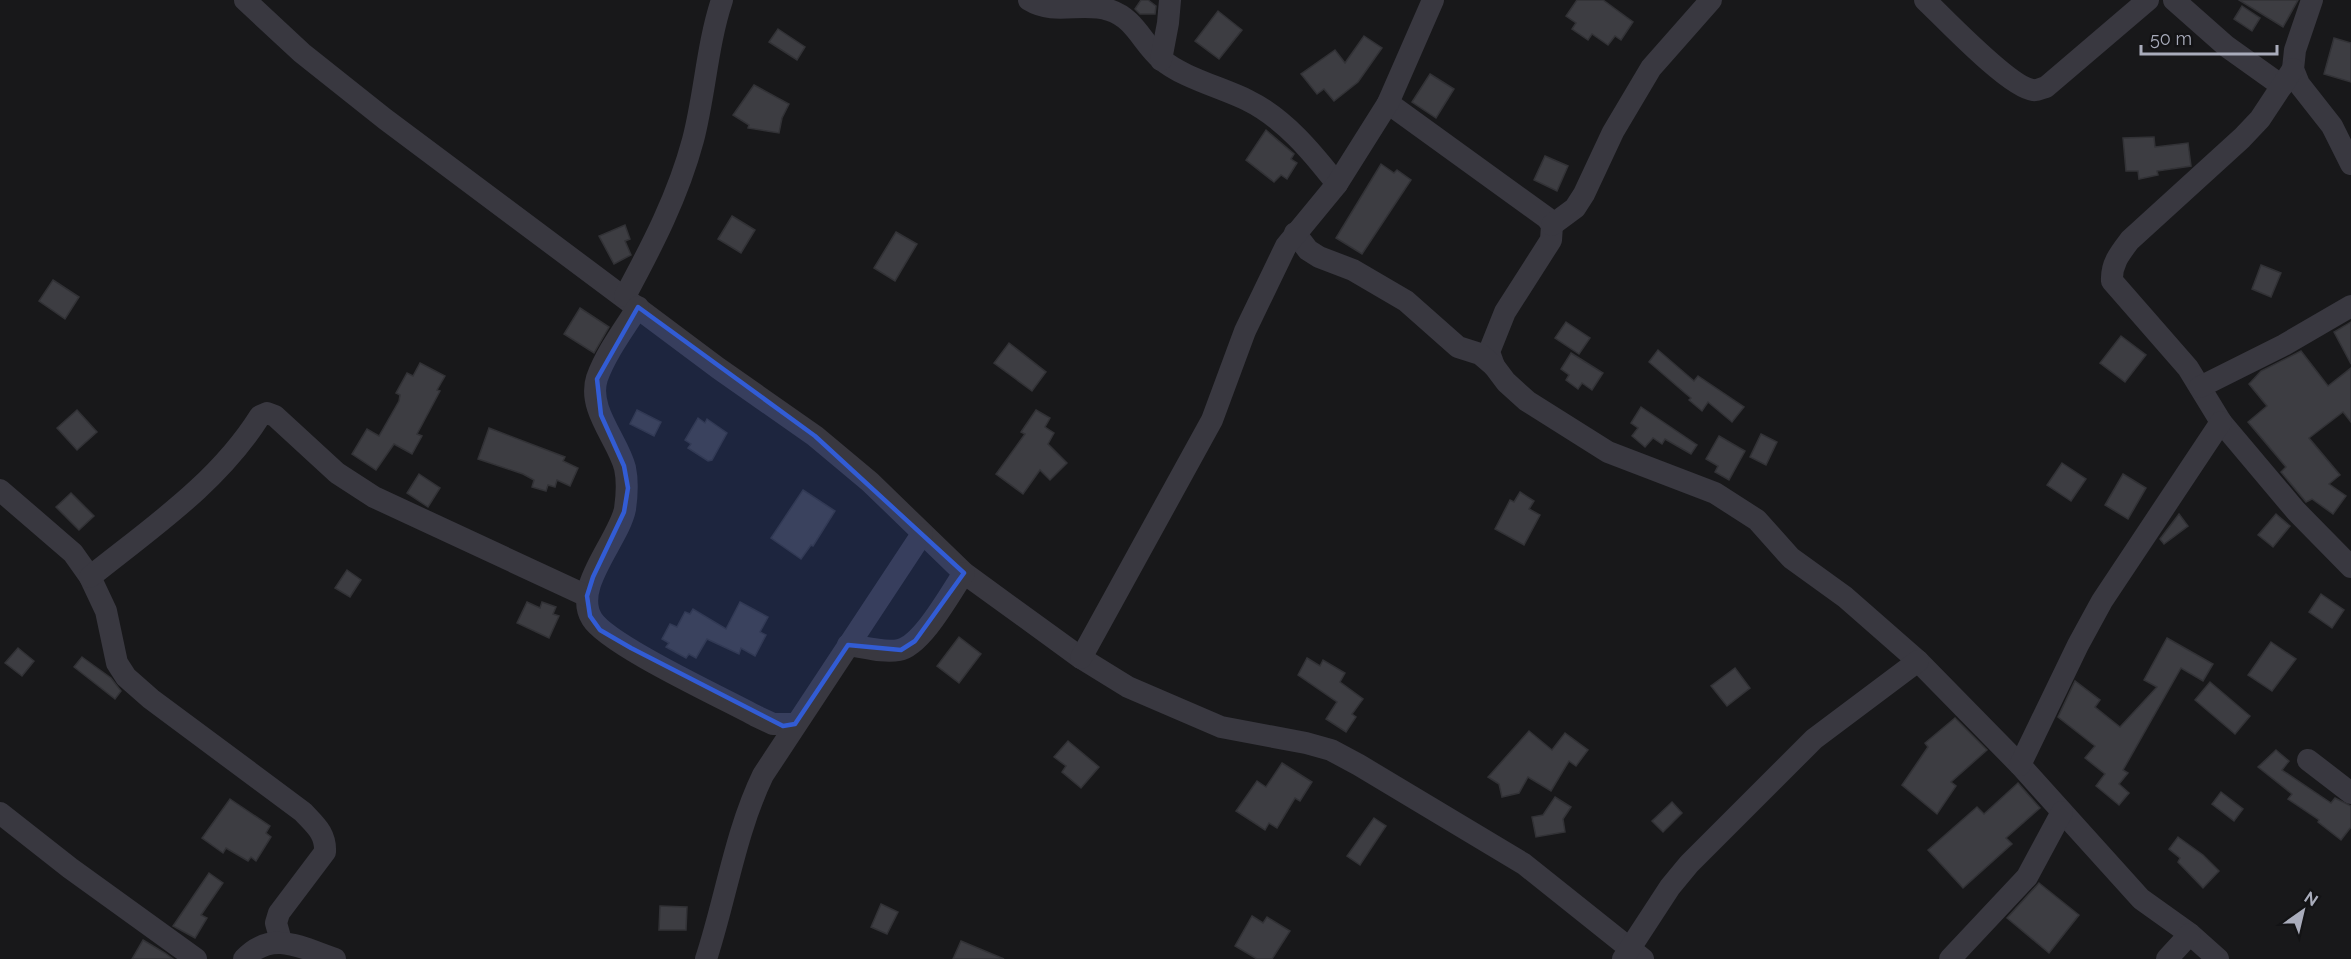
<svg xmlns="http://www.w3.org/2000/svg" width="2351" height="959" viewBox="0 0 2351 959" font-family="Raleway,sans-serif">
	<style>
		.building { fill: #3d3d42; stroke: #323236; stroke-width: 1.5 }
		.lines { fill: none; stroke-linecap: round; stroke-linejoin: round }
		.minor { stroke: #393840; stroke-width: 22 }
		.marked { fill: #325cd4; fill-opacity: 0.2; stroke: #325cd4; stroke-width: 4.5; stroke-linejoin: round }
	</style>
	<rect width="100%" height="100%" fill="#18181a"/>
	<g class="building">
		<polygon points="1141,0 1148,0 1156,6 1155,14 1140,14 1135,9"/>
		<polygon points="1577,0 1603,0 1633,22 1621,40 1615,36 1608,45 1592,34 1588,40 1572,29 1576,23 1566,16"/>
		<polygon points="2239,0 2298,0 2283,27"/>
		<polygon points="2242,6 2260,18 2252,31 2234,19"/>
		<polygon points="1218,11 1242,30 1219,59 1195,41"/>
		<polygon points="778,29 805,47 797,60 769,42"/>
		<polygon points="1364,36 1382,48 1358,82 1334,101 1324,89 1317,94 1301,74 1335,50 1345,63"/>
		<polygon points="2334,38 2351,43 2351,82 2324,74"/>
		<polygon points="1430,74 1454,89 1436,118 1412,102"/>
		<polygon points="754,85 789,104 782,118 779,133 748,128 749,125 733,115"/>
		<polygon points="1266,130 1294,154 1291,159 1297,163 1287,179 1281,175 1274,182 1246,160"/>
		<polygon points="2154,137 2155,147 2188,143 2191,166 2157,171 2158,175 2139,179 2138,171 2126,171 2123,138"/>
		<polygon points="1545,156 1568,166 1557,191 1534,180"/>
		<polygon points="1381,164 1394,173 1397,170 1411,180 1362,254 1336,238"/>
		<polygon points="732,216 755,230 741,253 718,239"/>
		<polygon points="625,225 630,239 625,241 631,255 614,264 599,236"/>
		<polygon points="896,232 917,244 895,281 874,268"/>
		<polygon points="2261,265 2281,273 2271,297 2252,289"/>
		<polygon points="53,280 79,297 65,319 39,301"/>
		<polygon points="580,308 609,327 594,353 564,334"/>
		<polygon points="1566,322 1590,338 1579,354 1555,338"/>
		<polygon points="2351,322 2351,364 2334,332"/>
		<polygon points="2121,336 2146,355 2125,382 2100,363"/>
		<polygon points="1009,343 1046,372 1032,391 994,363"/>
		<polygon points="1658,350 1694,381 1698,376 1744,407 1732,422 1708,402 1702,411 1689,400 1691,398 1685,393 1649,362"/>
		<polygon points="2301,351 2328,386 2351,368 2351,422 2343,412 2309,438 2340,475 2329,484 2346,496 2333,514 2312,499 2306,502 2281,472 2286,467 2248,422 2267,406 2249,384 2261,371"/>
		<polygon points="1571,353 1603,373 1592,390 1582,383 1578,389 1566,380 1569,375 1561,369"/>
		<polygon points="420,363 445,376 437,390 440,391 417,434 422,436 412,454 394,444 376,470 352,454 367,429 379,436 399,401 400,395 396,393 407,373 413,376"/>
		<polygon points="1641,407 1697,445 1691,454 1665,439 1662,444 1653,438 1645,447 1632,436 1638,428 1631,423"/>
		<polygon points="77,410 97,432 77,450 57,428"/>
		<polygon points="637,410 661,422 654,436 630,424"/>
		<polygon points="1036,410 1050,418 1045,427 1054,433 1048,444 1067,463 1050,480 1040,470 1023,494 996,474 1025,434 1021,432"/>
		<polygon points="698,418 705,423 707,419 727,433 712,460 708,461 688,448 691,444 685,440"/>
		<polygon points="489,428 565,457 563,461 578,468 570,486 557,480 555,487 548,485 546,491 532,487 534,480 523,474 478,459"/>
		<polygon points="1761,434 1777,442 1766,465 1750,457"/>
		<polygon points="1719,436 1745,451 1729,480 1715,472 1718,466 1706,459"/>
		<polygon points="2062,463 2086,479 2071,501 2047,485"/>
		<polygon points="419,474 440,488 428,507 407,493"/>
		<polygon points="2123,474 2146,488 2128,519 2105,505"/>
		<polygon points="803,490 835,511 813,546 811,545 801,559 771,538"/>
		<polygon points="1520,492 1534,501 1529,509 1540,515 1524,545 1495,529 1510,500 1514,502"/>
		<polygon points="71,493 94,516 79,530 56,507"/>
		<polygon points="2179,514 2188,526 2164,544 2160,539"/>
		<polygon points="2276,514 2290,526 2273,547 2258,535"/>
		<polygon points="347,570 361,580 350,597 335,588"/>
		<polygon points="2321,594 2344,610 2332,628 2309,612"/>
		<polygon points="527,602 540,608 542,602 556,607 553,614 559,616 549,638 517,623"/>
		<polygon points="740,602 768,617 760,632 766,635 755,656 741,648 739,654 707,639 696,658 689,654 686,658 666,647 669,643 662,639 670,624 677,627 685,612 690,614 693,609 726,629"/>
		<polygon points="959,637 981,654 959,683 937,666"/>
		<polygon points="2167,638 2213,664 2203,681 2181,668 2123,770 2128,773 2119,784 2129,793 2119,805 2096,786 2105,774 2085,758 2095,746 2058,717 2075,681 2100,700 2095,707 2120,727 2157,687 2144,680"/>
		<polygon points="2271,642 2296,659 2272,691 2248,675"/>
		<polygon points="18,648 34,661 22,676 5,663"/>
		<polygon points="82,657 111,678 121,691 115,699 74,667"/>
		<polygon points="1307,658 1320,666 1323,660 1345,673 1340,682 1363,699 1352,714 1356,717 1346,732 1326,719 1337,702 1298,675"/>
		<polygon points="1735,668 1750,688 1727,706 1711,686"/>
		<polygon points="2210,682 2250,716 2235,734 2195,700"/>
		<polygon points="1955,718 1987,750 1951,782 1956,786 1937,814 1902,785 1928,747 1925,743"/>
		<polygon points="1529,731 1552,750 1565,733 1588,750 1576,766 1569,761 1551,791 1528,777 1519,793 1502,797 1499,784 1488,777"/>
		<polygon points="1068,741 1099,767 1081,788 1062,772 1066,766 1054,757"/>
		<polygon points="2276,750 2289,761 2282,770 2331,803 2335,798 2351,806 2351,827 2341,840 2318,822 2319,820 2288,799 2292,794 2258,767"/>
		<polygon points="1282,763 1312,782 1300,801 1295,798 1277,828 1269,823 1265,830 1236,811 1257,781 1266,787"/>
		<polygon points="2018,783 2040,808 2006,838 2012,844 1963,888 1928,850 1977,807 1984,814"/>
		<polygon points="2221,792 2243,809 2234,821 2212,804"/>
		<polygon points="1555,797 1571,807 1563,819 1565,832 1536,837 1532,817 1543,815"/>
		<polygon points="230,799 270,826 266,833 271,837 256,861 251,857 248,861 226,848 223,853 202,838"/>
		<polygon points="1672,802 1682,813 1663,832 1652,821"/>
		<polygon points="1374,818 1386,826 1360,865 1347,856"/>
		<polygon points="2178,837 2203,855 2219,871 2203,888 2178,862 2180,858 2169,849"/>
		<polygon points="209,873 223,883 201,915 207,918 195,938 173,926"/>
		<polygon points="2039,883 2079,915 2049,953 2007,918"/>
		<polygon points="881,904 898,912 887,934 871,927"/>
		<polygon points="660,906 687,907 686,930 659,930"/>
		<polygon points="1252,916 1263,923 1267,917 1290,931 1272,959 1257,959 1235,946"/>
		<polygon points="143,940 165,953 173,959 132,959"/>
		<polygon points="961,941 1004,959 953,959"/>
	</g>
	<g class="lines">
		<g class="minor">
			<polyline points="245,0 302,53 385,119 718,368 815,436 870,482 964,573 1081,658 1128,687 1221,727 1306,743 1331,750 1359,765 1524,864 1643,959"/>
			<path d="M1029,0C1055,16 1082,1 1109,10C1135,18 1142,43 1161,59C1181,77 1223,88 1247,100C1284,118 1312,152 1337,184"/>
			<path d="M1925,0C1944,18 2010,88 2033,90C2037,91 2042,88 2046,87L2148,0"/>
			<polyline points="2174,0 2226,46 2282,86"/>
			<polyline points="2312,0 2295,50 2293,69 2299,84 2332,126 2351,164"/>
			<polyline points="1161,60 1168,23 1170,0"/>
			<path d="M2293,69L2260,119L2242,138L2130,240C2120,253 2111,264 2112,281L2188,368L2221,422L2296,511L2351,567"/>
			<polyline points="1388,103 1547,218 1552,225 1551,240 1505,312 1489,352 1494,366"/>
			<polyline points="1552,225 1575,208 1584,194 1613,132 1651,68 1711,0"/>
			<polyline points="1295,233 1308,250 1319,257 1353,270 1406,301 1458,347 1480,354 1494,366 1506,382 1527,401 1608,452 1715,493 1757,520 1791,558 1845,597 1918,661 2020,765 2141,899 2190,934 2218,959"/>
			<path d="M625,296C652,246 678,196 693,140C705,94 707,45 722,0"/>
			<path d="M638,307C624,329 606,353 597,378C587,409 618,440 625,468C628,482 627,495 625,509C619,540 572,587 592,619C608,645 723,698 756,716L773,724H795"/>
			<polyline points="2200,387 2284,345 2351,306"/>
			<path d="M0,490L73,553L90,577L106,611L117,663L126,677L151,699L303,812C315,825 326,833 325,852L279,913L276,923L281,941"/>
			<path d="M90,577C151,528 218,483 260,416L267,413L275,416L337,473L374,497L587,596"/>
			<path d="M848,645C864,647 883,653 899,650C922,646 951,592 964,573"/>
			<polyline points="1081,658 1212,420 1245,331 1286,246 1337,184 1388,103 1433,0"/>
			<polyline points="2308,760 2351,793"/>
			<polyline points="2020,765 2078,645 2102,601 2221,422"/>
			<polyline points="0,813 70,868 196,959"/>
			<path d="M244,959C272,929 302,948 335,959"/>
			<path d="M706,959C726,898 735,833 763,775L922,534"/>
			<polyline points="1623,959 1670,887 1689,864 1814,739 1918,661"/>
			<polyline points="1950,959 2027,877 2062,812"/>
			<polyline points="2167,959 2190,934"/>
		</g>
	</g>
	<path class="marked" d="M638,307L815,436L964,573L915,641L901,650L848,645L795,724L783,726L631,648L600,630L590,616L587,596L593,577L624,512L628,488L624,466L601,415L597,379Z"/>
	<g transform="translate(2303 911) rotate(34)" stroke="#131315" stroke-width="4.5" paint-order="stroke">
	<path d="M0-4.5L10 22L0 15L-10 22Z" fill="#a9acbb"/>
	<text y="-9" font-size="16" font-weight="bold" text-anchor="middle" fill="#a9acbb">N</text>
	</g>
	<path d="M2141 45v9h136v-9" fill="none" stroke="#a9acbb" stroke-width="3"/>
	<text x="2150" y="45" font-size="18" fill="#a9acbb" stroke="#131315" stroke-width="4.5" paint-order="stroke">50 m</text>
</svg>
